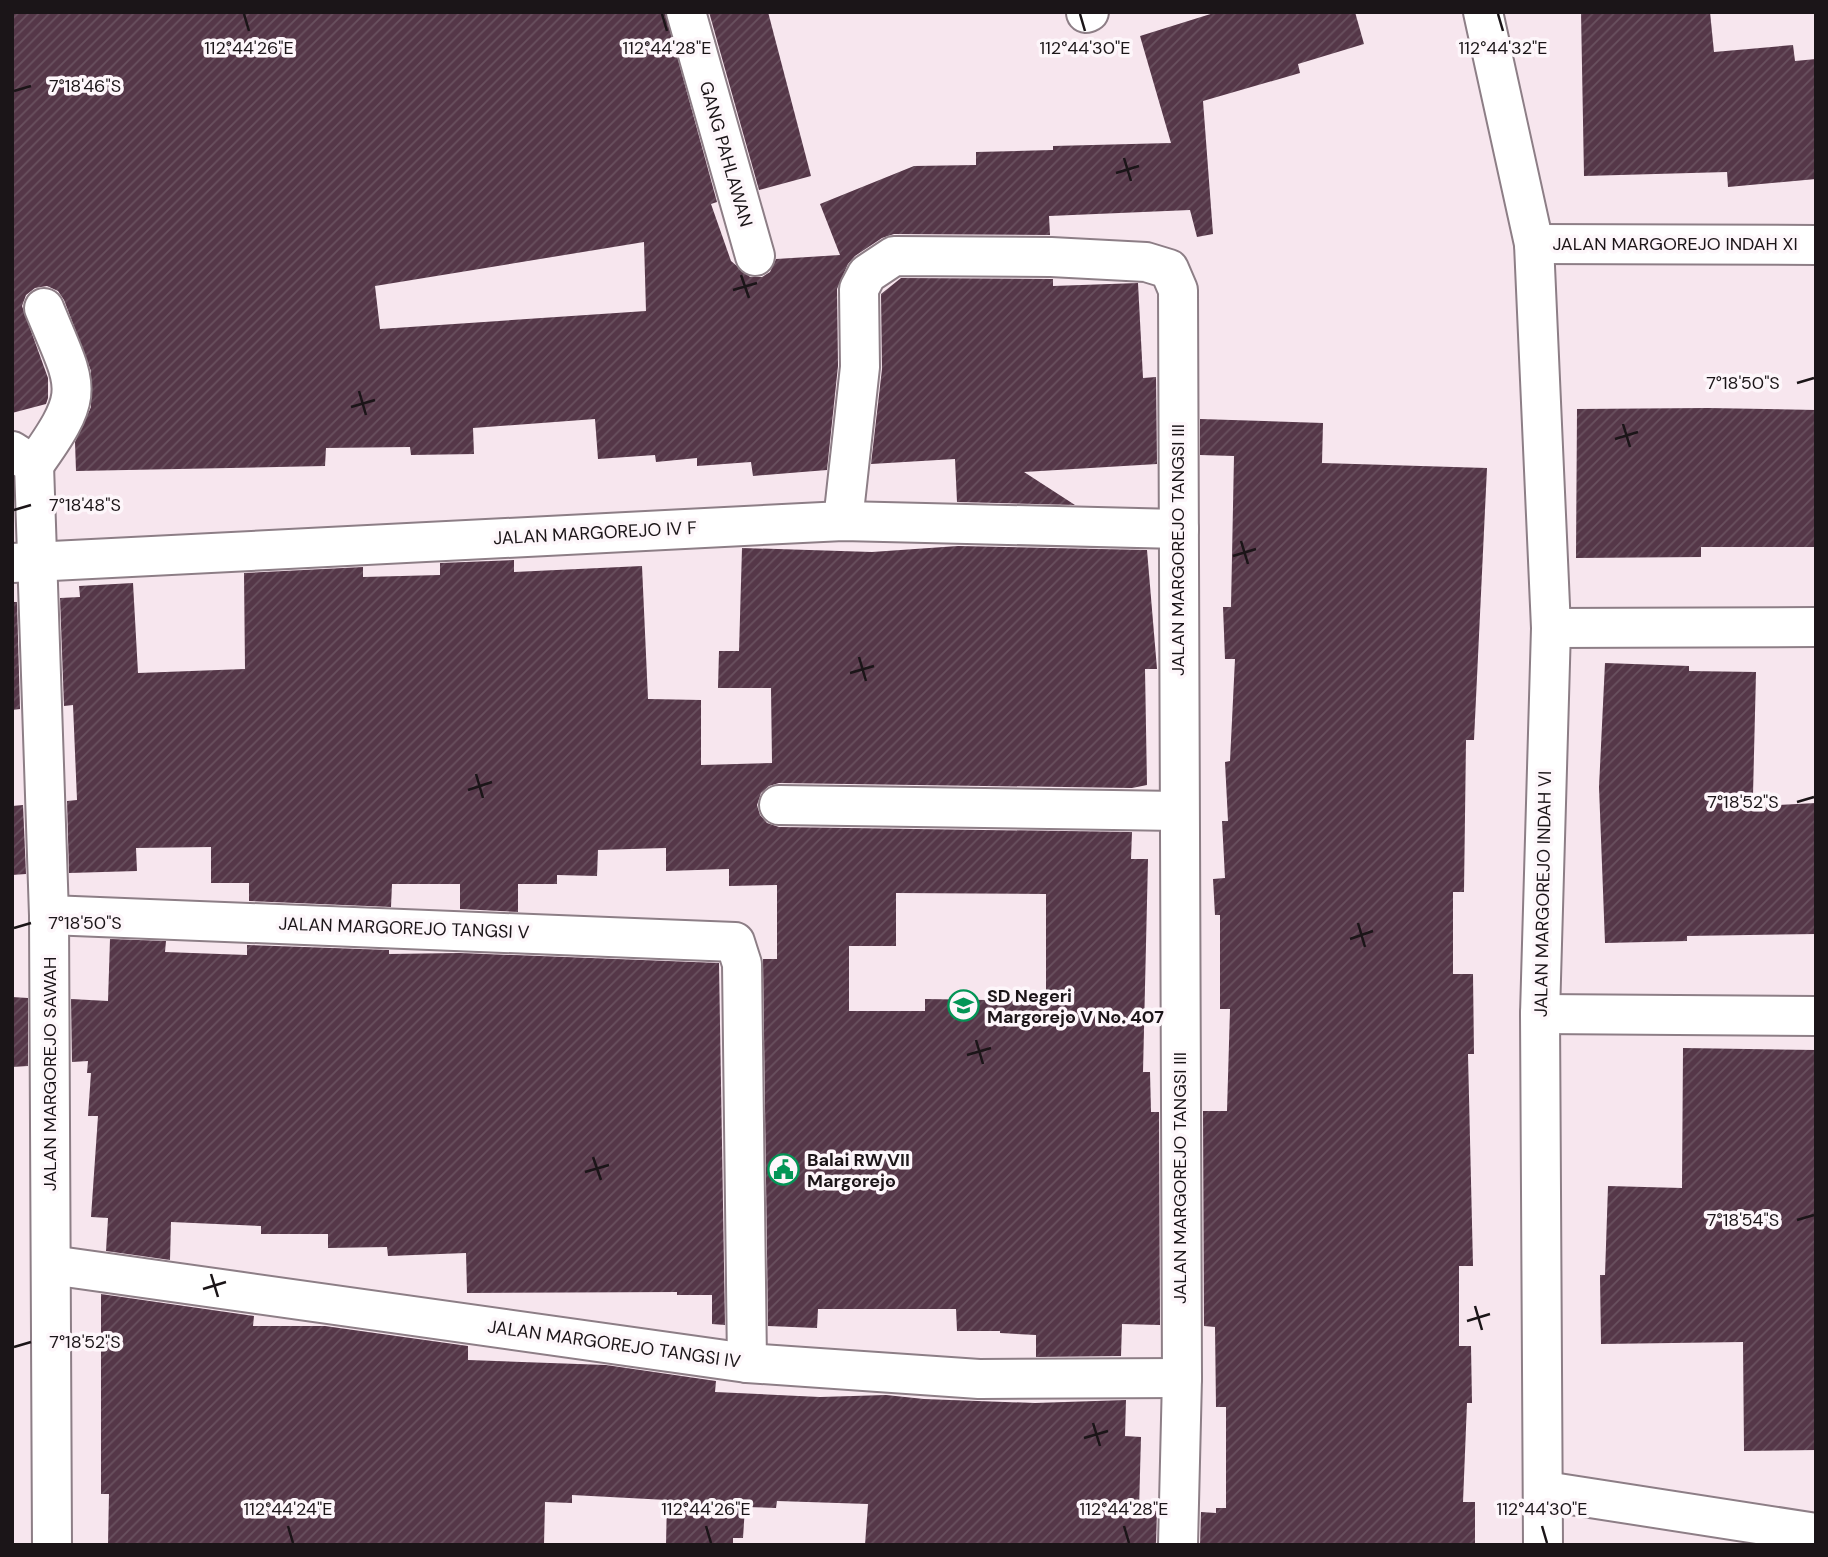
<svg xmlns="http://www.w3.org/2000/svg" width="1828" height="1557" viewBox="0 0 1828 1557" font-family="'DM Sans',sans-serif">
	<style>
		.building { fill: url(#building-hatch); fill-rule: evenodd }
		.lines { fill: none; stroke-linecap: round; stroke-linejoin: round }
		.minor-casing { stroke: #8d7e86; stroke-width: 42 }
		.minor { stroke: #fff; stroke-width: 38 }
		.ticks { fill: none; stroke: #1b1518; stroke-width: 2.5 }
		.labels { text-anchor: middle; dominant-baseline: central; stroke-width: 7; stroke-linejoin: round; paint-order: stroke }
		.street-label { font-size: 18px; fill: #1b1518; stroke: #fdf6fa }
		.poi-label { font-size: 18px; font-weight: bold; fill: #1b1518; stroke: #fdf6fa; text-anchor: start }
		.ticks-label { font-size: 18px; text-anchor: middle; fill: #1b1518; stroke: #fdf6fa; stroke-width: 7; stroke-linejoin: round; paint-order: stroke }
	</style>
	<defs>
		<pattern id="building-hatch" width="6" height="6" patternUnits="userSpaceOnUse" patternTransform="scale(1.75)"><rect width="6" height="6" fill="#553748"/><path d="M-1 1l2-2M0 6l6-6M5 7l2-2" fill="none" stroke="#69515f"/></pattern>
	</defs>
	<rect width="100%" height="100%" fill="#f7e6ee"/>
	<g class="building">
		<path d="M12,12H665L717,202L711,204L731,261L750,277H762L770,272L776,259L840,255L820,204L914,166L976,165V152L1053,150V146L1171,143L1140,36L1217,12H1355L1364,44L1298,64L1300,73L1203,101L1213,234L1197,237L1190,210L1049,216L1050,235L894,234L882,238L855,256L848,264L837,289L838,366L827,470L753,476L751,462L697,466V458L656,462L655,455L598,459L595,419L473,428L474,454L411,455L410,447L326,448L325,466L76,471L75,442L91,407V371L64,300L58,291L47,286L35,288L26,295L22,306L48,378V398L46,404L12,413ZM644,242L646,311L380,329L375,286Z"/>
		<polygon points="709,12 768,12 811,176 759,190"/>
		<polygon points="1581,12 1710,12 1714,52 1793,45 1795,61 1816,59 1816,179 1728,187 1727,172 1584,176"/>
		<polygon points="901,278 1053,279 1053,286 1138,283 1143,378 1156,377 1157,464 1024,472 1075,505 957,502 955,459 871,464 882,369 881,294"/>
		<polygon points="1708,408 1816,410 1816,547 1701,547 1701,557 1576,558 1577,409"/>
		<polygon points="1200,419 1323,423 1322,463 1487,468 1474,740 1466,740 1464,892 1453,892 1453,974 1473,974 1474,1054 1468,1054 1473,1266 1459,1266 1459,1346 1471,1346 1472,1403 1467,1403 1463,1502 1475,1502 1475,1545 1200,1545 1201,1512 1216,1513 1216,1508 1226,1508 1226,1407 1216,1407 1215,1327 1204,1326 1203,1111 1227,1111 1230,1009 1220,1009 1220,915 1215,915 1213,879 1225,878 1222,821 1228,821 1225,762 1230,761 1235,659 1225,659 1223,607 1231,607 1234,456 1200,455"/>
		<path d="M958,546L1147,550L1157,669H1145L1147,785L1132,788L779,783L769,786L761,793L757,805L760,815L767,823L779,827L1132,832L1131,859H1148L1143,1072H1150L1151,1112H1159L1160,1325L1122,1324L1121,1356L1036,1357V1335L1000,1333V1331H957L956,1309H818L817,1328L768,1326L763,959H777V885L729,886V869L666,871V848L598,850L597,876L557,875V884H518V912L460,909V884H392L391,907L249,901V883H211V847L136,848L137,871L69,873L67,801L77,800L73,705L64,706L60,598L80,597L79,586L133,583L138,673L245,669L244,573L363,567V577L440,575V563L514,560V572L642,566L648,699L701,700V765L772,763L771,688H718L719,651H739L742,548L872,552ZM896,893L1046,894V1001L925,999V1011H849V946H896Z"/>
		<polygon points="12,602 17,602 20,709 12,710"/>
		<polygon points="1605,663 1689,666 1689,671 1756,672 1753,795 1760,795 1760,806 1816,803 1816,934 1687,936 1687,941 1605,943 1599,787"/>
		<polygon points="23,805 26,874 12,875 12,806"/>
		<polygon points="110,939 166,941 165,952 247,955 247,945 389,950 389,954 460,953 719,963 725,1325 712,1324 712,1295 677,1295 677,1292 467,1293 466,1253 388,1256 387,1247 328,1248 328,1234 261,1234 261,1226 171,1222 170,1260 106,1251 108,1218 91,1217 98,1116 88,1116 91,1073 87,1073 88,1061 72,1062 71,999 108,1001"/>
		<polygon points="12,997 28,998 28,1066 12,1067"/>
		<polygon points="1683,1048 1816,1050 1816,1450 1744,1451 1743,1342 1601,1344 1600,1275 1605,1275 1608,1186 1682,1188"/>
		<polygon points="101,1294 254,1316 253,1326 325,1326 468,1346 468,1360 606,1365 716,1381 715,1392 820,1397 886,1395 924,1399 1035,1403 1126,1400 1125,1436 1141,1437 1139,1510 1157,1511 1156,1545 865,1545 868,1504 777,1501 776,1508 745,1507 743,1538 733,1538 733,1545 666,1545 667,1500 572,1495 572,1503 545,1502 544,1545 108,1545 109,1494 101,1494"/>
	</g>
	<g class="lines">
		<defs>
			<g id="minor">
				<polyline points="686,12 755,256"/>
				<polyline points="1483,12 1534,244 1551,628 1540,1014 1543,1545"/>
				<polyline points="1086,13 1089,12"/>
				<polyline points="1534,244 1816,245"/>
				<polyline points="12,451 34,465 49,915 52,1545"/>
				<path d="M34,465C88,390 77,389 44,308"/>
				<polyline points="843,521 860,367 859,289 867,274 894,256 1051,257 1146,262 1169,269 1178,290 1182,1378 1178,1545"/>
				<polyline points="12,563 843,521 1179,529"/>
				<polyline points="1551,628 1816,627"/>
				<polyline points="779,805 1178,811"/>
				<polyline points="49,915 735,942 742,964 747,1363"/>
				<polyline points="1540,1014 1816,1016"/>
				<polyline points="51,1265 747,1363 979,1379 1182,1378"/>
				<polyline points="1545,1491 1816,1533"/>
			</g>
		</defs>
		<use href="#minor" class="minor-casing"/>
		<use href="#minor" class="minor"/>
	</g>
	<path class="ticks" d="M244,14L249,31M662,14L667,31M1080,14L1085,31M1498,14L1503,31M14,91L31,86M1124,158L1131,181M1116,173L1139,166M741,275L749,298M733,290L757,283M1797,383L1814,378M359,391L366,415M351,407L375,400M1623,424L1630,447M1615,439L1638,432M14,510L31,505M1241,541L1248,564M1233,556L1256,549M859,657L866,681M850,673L874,666M476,774L483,798M468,790L492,782M1797,802L1814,797M1358,923L1365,947M14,928L31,923M1350,939L1373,931M976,1040L983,1064M967,1055L991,1048M593,1157L601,1180M585,1172L609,1165M1797,1220L1814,1215M211,1274L218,1297M203,1289L226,1282M1475,1306L1482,1330M1467,1321L1490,1314M14,1347L31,1342M1093,1423L1100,1446M1084,1438L1108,1431M288,1526L293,1543M706,1526L711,1543M1124,1526L1129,1543M1542,1526L1547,1543"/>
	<defs>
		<symbol id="school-ring" viewBox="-11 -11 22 22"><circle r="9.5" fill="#fdf6fa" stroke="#039556" stroke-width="1.5"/><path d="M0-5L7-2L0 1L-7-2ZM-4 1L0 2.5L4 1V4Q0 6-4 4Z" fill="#039556"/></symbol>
		<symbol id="civic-ring" viewBox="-11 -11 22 22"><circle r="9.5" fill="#fdf6fa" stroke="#039556" stroke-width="1.5"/><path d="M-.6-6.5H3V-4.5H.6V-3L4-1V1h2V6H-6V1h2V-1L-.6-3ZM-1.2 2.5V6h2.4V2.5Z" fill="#039556"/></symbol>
	</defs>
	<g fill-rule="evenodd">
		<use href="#school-ring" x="946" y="988" width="35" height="35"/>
		<use href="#civic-ring" x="766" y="1152" width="35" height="35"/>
	</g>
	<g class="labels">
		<g class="street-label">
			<text transform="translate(726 154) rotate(74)">GANG PAHLAWAN</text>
			<text x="1675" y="244">JALAN MARGOREJO INDAH XI</text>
			<text transform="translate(595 533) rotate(-3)">JALAN MARGOREJO IV F</text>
			<text transform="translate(1178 550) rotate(-90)">JALAN MARGOREJO TANGSI III</text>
			<text transform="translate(1543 894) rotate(-89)">JALAN MARGOREJO INDAH VI</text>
			<text transform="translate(404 928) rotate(2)">JALAN MARGOREJO TANGSI V</text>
			<text transform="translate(50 1074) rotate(-90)">JALAN MARGOREJO SAWAH</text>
			<text transform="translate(1180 1178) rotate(-90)">JALAN MARGOREJO TANGSI III</text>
			<text transform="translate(614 1344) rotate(8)">JALAN MARGOREJO TANGSI IV</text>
		</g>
		<g class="poi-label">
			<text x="987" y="996">SD Negeri<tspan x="987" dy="21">Margorejo V No. 407</tspan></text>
			<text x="807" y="1160">Balai RW VII<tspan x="807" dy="21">Margorejo</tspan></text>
		</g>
	</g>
	<g class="ticks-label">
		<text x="249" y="54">112°44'26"E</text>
		<text x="667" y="54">112°44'28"E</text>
		<text x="1085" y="54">112°44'30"E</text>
		<text x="1503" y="54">112°44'32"E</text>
		<text x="85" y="92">7°18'46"S</text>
		<text x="1743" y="389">7°18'50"S</text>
		<text x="85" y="511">7°18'48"S</text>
		<text x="1743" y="808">7°18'52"S</text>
		<text x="85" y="929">7°18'50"S</text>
		<text x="1743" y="1226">7°18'54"S</text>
		<text x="85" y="1348">7°18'52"S</text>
		<text x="288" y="1515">112°44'24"E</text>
		<text x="706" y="1515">112°44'26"E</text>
		<text x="1124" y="1515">112°44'28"E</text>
		<text x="1542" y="1515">112°44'30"E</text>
	</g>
	<rect width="1828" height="1557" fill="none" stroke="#1b1518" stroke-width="28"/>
</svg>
